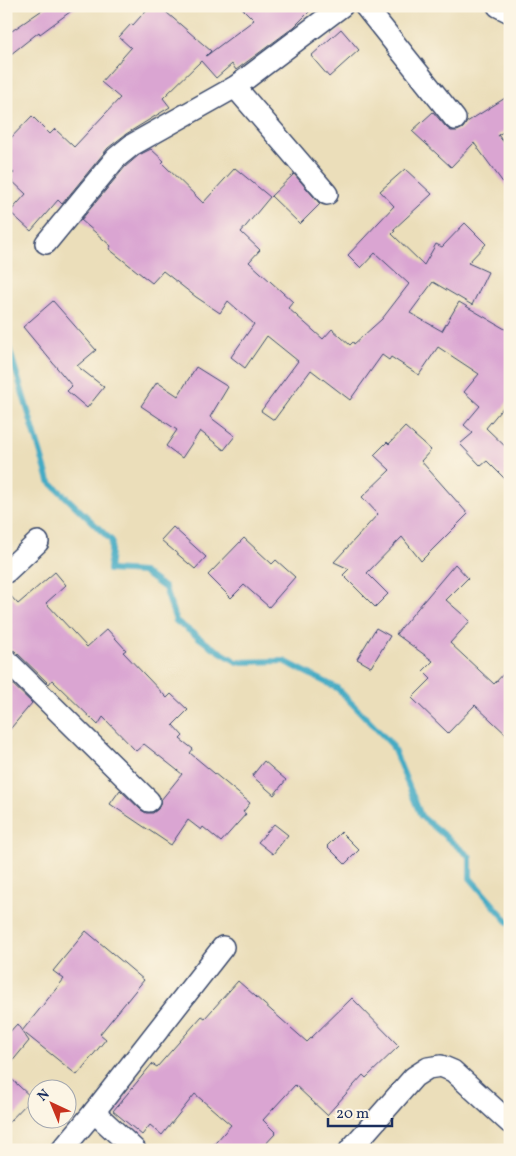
<svg xmlns="http://www.w3.org/2000/svg" width="516" height="1156" viewBox="0 0 516 1156" font-family="Vollkorn,serif">
	<style>
		.lines { fill: none; stroke-linecap: round; stroke-linejoin: round }
		.stream { stroke: #44abc4; stroke-width: 6 }
		.building { fill: #daa5d2 }
		.street-casing { stroke: #3a496c; stroke-width: 24 }
		.street { stroke: #fff; stroke-width: 21 }
	</style>
	<rect width="100%" height="100%" fill="#fcf5e5"/>
	<filter id="ink" filterUnits="userSpaceOnUse"><feTurbulence type="fractalNoise" baseFrequency=".02" numOctaves="2"/><feDisplacementMap in="SourceGraphic" scale="10" xChannelSelector="R" yChannelSelector="G"/><feConvolveMatrix kernelMatrix="1 2 1 2 8 2 1 2 1" color-interpolation-filters="sRGB"/></filter>
	<filter id="wash" filterUnits="userSpaceOnUse"><feTurbulence type="fractalNoise" baseFrequency=".0096" numOctaves="4" result="noise"/><feDisplacementMap in="SourceGraphic" scale="20" xChannelSelector="R" yChannelSelector="G"/><feGaussianBlur stdDeviation="1.12" result="paint"/><feColorMatrix in="noise" values="0 0 0 0 0 0 0 0 0 0 0 0 0 0 0 0 0 1.4 0 .05"/><feComposite in="paint" operator="in"/></filter>
	<g filter="url(#wash)">
		<rect width="100%" height="100%" fill="#ebdeba"/>
		<g class="lines">
			<polyline class="stream" points="6,338 49,481 112,541 109,570 143,572 165,588 176,621 209,645 237,662 284,661 337,688 392,745 421,816 470,857 470,878 510,924"/>
		</g>
		<g id="blocks">
			<g class="building">
				<polygon points="48,6 78,6 40,34 39,32 6,58 6,35"/>
				<polygon points="150,6 159,6 211,51 206,56 254,20 240,6 315,6 294,27 236,70 232,64 216,78 201,61 163,98 170,107 126,134 108,148 62,204 58,200 31,231 10,212 26,194 9,178 14,173 6,166 6,143 32,116 50,134 55,129 74,147 120,98 101,82 131,48 119,37 131,24 133,25"/>
				<polygon points="341,29 359,50 329,77 311,56"/>
				<polygon points="510,95 510,128 498,135 510,150 510,192 474,143 451,167 412,131 433,112 446,127 451,131 457,131 463,128 467,122"/>
				<polygon points="151,149 164,161 162,163 203,203 235,168 270,197 241,232 260,250 249,262 293,302 288,308 323,339 332,329 350,345 353,342 354,344 382,319 409,284 375,253 361,268 348,255 394,206 380,191 405,169 432,194 393,230 395,231 392,234 424,265 436,244 442,247 465,223 486,244 468,263 488,272 472,305 433,282 410,313 442,331 459,302 510,332 510,399 486,428 510,451 510,484 487,461 481,466 460,444 473,433 464,425 480,406 464,392 479,374 438,347 419,375 391,357 389,360 382,355 350,400 311,370 274,420 261,411 298,361 267,336 245,368 231,357 254,324 228,301 220,313 196,297 163,271 152,283 109,249 111,246 81,220 125,167 139,155"/>
				<polygon points="294,174 320,204 300,224 271,196"/>
				<polygon points="53,301 96,350 77,366 104,387 87,408 67,391 72,386 23,327"/>
				<polygon points="196,367 228,387 210,417 235,436 224,450 200,431 182,458 166,446 177,430 141,406 157,382 178,396"/>
				<polygon points="405,427 431,450 421,461 468,514 421,561 402,537 367,573 388,594 375,607 343,575 349,569 334,562 378,514 362,497 390,470 374,455 387,442 389,444"/>
				<polygon points="173,527 206,557 195,569 161,540"/>
				<polygon points="244,538 272,564 276,560 295,577 269,607 244,585 231,598 208,575"/>
				<polygon points="455,564 468,578 446,600 470,621 450,643 494,684 510,667 510,738 475,705 448,733 412,698 431,679 423,671 433,661 396,634"/>
				<polygon points="55,572 66,585 46,603 87,647 107,629 126,650 123,652 167,698 171,694 188,710 173,725 183,736 180,739 193,749 190,753 250,803 243,812 246,814 221,842 203,827 201,830 188,820 171,845 110,804 120,790 141,810 146,813 153,813 158,809 161,800 182,774 144,744 136,751 103,717 98,725 52,680 49,684 15,651 6,648 6,591 18,604"/>
				<polygon points="376,628 390,636 371,667 357,659"/>
				<polygon points="6,678 32,703 6,734"/>
				<polygon points="264,761 286,780 274,795 252,776"/>
				<polygon points="274,824 288,835 273,854 258,842"/>
				<polygon points="341,832 359,850 345,864 327,846"/>
				<polygon points="86,931 144,980 100,1034 106,1039 77,1075 22,1031 64,979 53,971"/>
				<polygon points="238,981 307,1042 352,998 399,1046 366,1078 363,1075 327,1115 295,1085 263,1120 276,1133 260,1150 209,1150 231,1125 195,1094 162,1135 150,1125 142,1135 113,1111 152,1064 157,1067 202,1016 205,1018"/>
				<polygon points="17,1024 29,1041 6,1069 6,1036"/>
				<polygon points="6,1074 32,1098 6,1125"/>
			</g>
		</g>
	</g>
	<g filter="url(#ink)">
		<use href="#blocks" fill-opacity="0" stroke="#3a496c" stroke-width="1"/>
		<g class="lines">
			<defs>
				<g id="street">
					<polyline points="365,6 455,119"/>
					<polyline points="498,6 510,12"/>
					<polyline points="235,87 327,194"/>
					<polyline points="46,243 116,158 132,145 235,87 342,6"/>
					<polyline points="6,572 38,542"/>
					<polyline points="6,660 149,801"/>
					<polyline points="94,1112 135,1150"/>
					<polyline points="62,1150 94,1112 223,947"/>
					<polyline points="350,1150 414,1077 428,1068 441,1066 453,1071 510,1123"/>
				</g>
			</defs>
			<use href="#street" class="street-casing"/>
			<use href="#street" class="street"/>
		</g>
	</g>
	<rect width="516" height="1156" fill="none" stroke="#fcf5e5" stroke-width="25"/>
	<g transform="translate(52 1104) rotate(316)"><circle r="24" fill="#fcf5e5" stroke="#a2a6af"/>
	<path d="M0-4L9 19L0 12L-9 19Z" fill="#c8321e"/>
	<text y="-8" font-size="14" font-weight="bold" text-anchor="middle" fill="#1b2f5e">N</text>
	</g>
	<path d="M328 1118v8h64v-8" fill="none" stroke="#1b2f5e" stroke-width="2.5"/>
	<text x="336" y="1118" font-size="15" fill="#1b2f5e" stroke="#fcf5e5" stroke-width="4" paint-order="stroke">20 m</text>
</svg>
